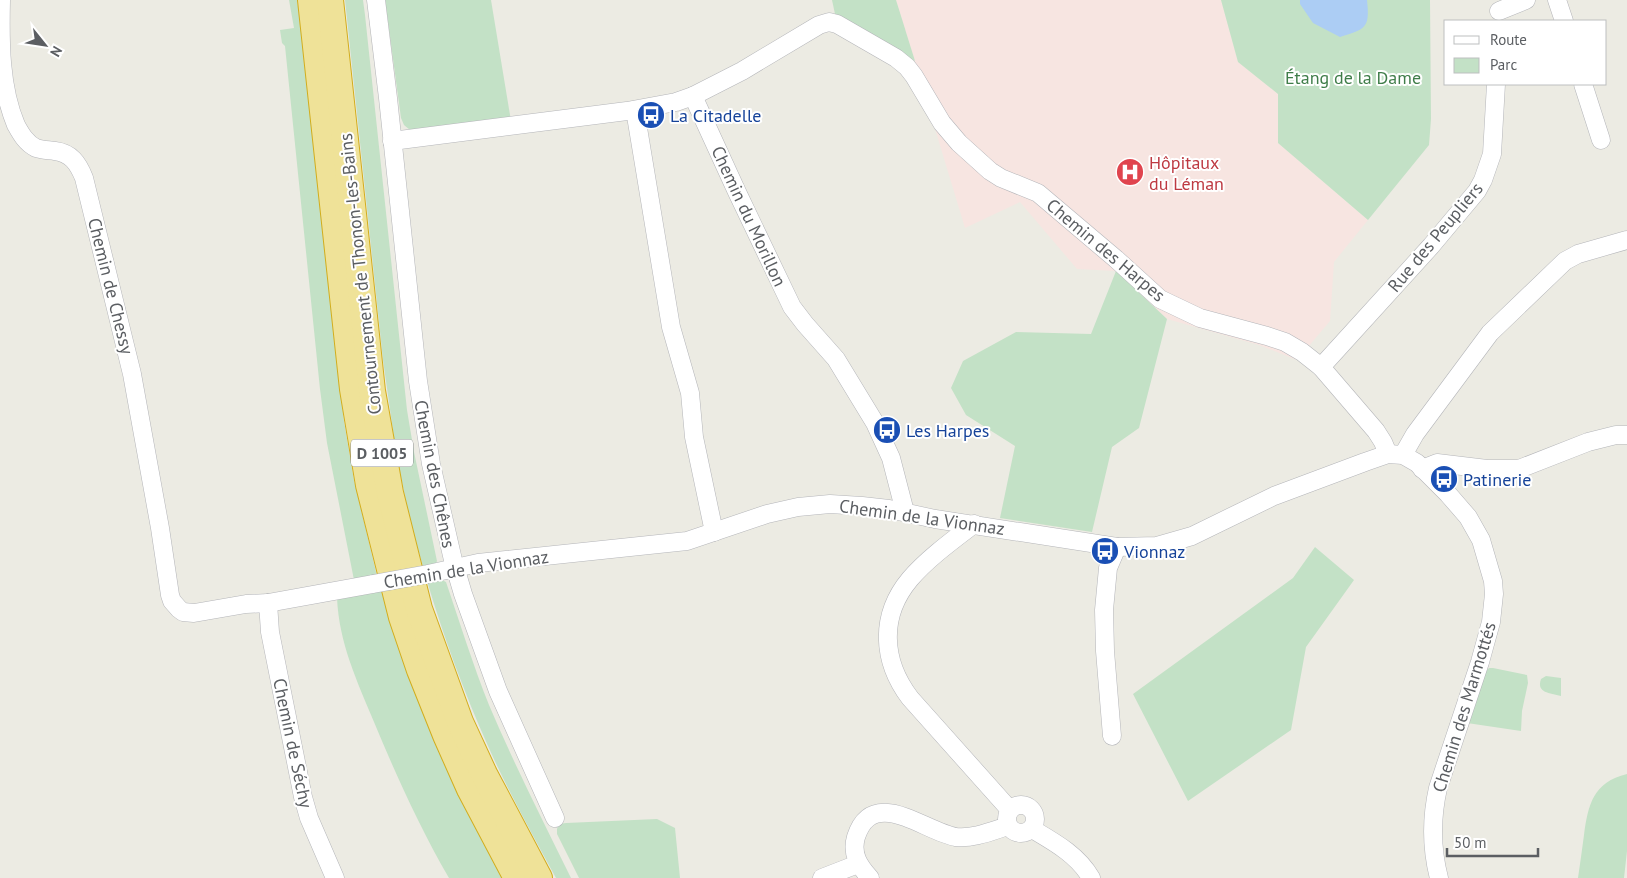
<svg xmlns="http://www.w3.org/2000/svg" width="1627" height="878" viewBox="0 0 1627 878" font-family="'PT Sans',sans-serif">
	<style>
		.medical { fill: #f7e5e1 }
		.green { fill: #c3e1c6 }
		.water { fill: #accdf4 }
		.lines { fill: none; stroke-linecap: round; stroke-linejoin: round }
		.minor-casing { stroke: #b4b5b9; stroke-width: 19 }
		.highway-casing { stroke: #d2ad1d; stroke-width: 28 }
		.minor { stroke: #fff; stroke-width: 18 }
		.highway { stroke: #efe298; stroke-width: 26 }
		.minor-bridge-casing { stroke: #b4b5b9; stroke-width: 19; stroke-linecap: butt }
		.minor-bridge { stroke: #fff; stroke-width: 18 }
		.labels { text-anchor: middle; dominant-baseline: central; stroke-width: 4; stroke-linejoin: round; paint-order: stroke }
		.shield { fill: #fff; stroke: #8c8e91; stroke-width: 1 }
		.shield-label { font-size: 16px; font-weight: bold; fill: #5b5e62 }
		.park-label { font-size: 18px; fill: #3f7d49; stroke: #fff }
		.transit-label { font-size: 18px; fill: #164399; stroke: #fff; text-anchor: start }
		.health-label { font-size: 18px; fill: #be3a42; stroke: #fff; text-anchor: start }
		.street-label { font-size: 18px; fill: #5b5e62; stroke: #fff }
	</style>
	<rect width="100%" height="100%" fill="#ecebe3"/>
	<polygon class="medical" points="896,0 1221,0 1238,62 1278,94 1278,143 1368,220 1334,262 1330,321 1297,360 1259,345 1167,319 1116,271 1077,269 1020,202 965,228"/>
	<g class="green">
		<polygon points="289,0 297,0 303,38 344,421 354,480 377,576 354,580 327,443 320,389 285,46 282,43 280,30 294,28"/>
		<polygon points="345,0 363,0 365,15 407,410 414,452 437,561 435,565 423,567 409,517 396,452 383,360"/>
		<polygon points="385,0 491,0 511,121 410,130 404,125 401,118"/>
		<polygon points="832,0 896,0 915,61 835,14"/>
		<polygon points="1221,0 1430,0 1431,119 1429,145 1368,220 1278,143 1278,94 1238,62"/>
		<polygon points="1116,271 1167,319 1139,428 1112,447 1092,532 1000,518 1015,446 966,415 951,388 963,361 1016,332 1091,334"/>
		<polygon points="1315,547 1354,580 1306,647 1291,730 1188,801 1133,694 1293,578"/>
		<path d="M440,579L446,582C460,623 473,665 489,705C514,764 543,821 571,878H556C532,834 508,791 488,746C464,692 444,638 427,581Z"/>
		<path d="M381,590L394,634L446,768L503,878H449C420,828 396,775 374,722C357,681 339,643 337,598Z"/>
		<polygon points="1489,668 1493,668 1527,675 1528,683 1522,711 1521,731 1467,723 1485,672"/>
		<path d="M1546,676L1561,678V696C1550,693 1536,693 1541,679Z"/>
		<path d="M1627,774V851L1624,878H1578C1580,864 1582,850 1584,835C1588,805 1593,782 1627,774Z"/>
		<polygon points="657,819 675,828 680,878 579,878 557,834 557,829 559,824 566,823"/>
	</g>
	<path class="water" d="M1300,0H1367C1370,28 1366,29 1340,37L1313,23L1300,4Z"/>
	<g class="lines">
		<defs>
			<g id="minor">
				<path d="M1,0C0,42 0,87 16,125C21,134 26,143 36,148C42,150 48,150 55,151C71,153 78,163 84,178L132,374L160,528L170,595L172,601L179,609L183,612L194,613L246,604L268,603L373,584"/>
				<polyline points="376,0 388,98 418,381 431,464 453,560 463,594 498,691 555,818"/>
				<polyline points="1557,0 1564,21"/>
				<polyline points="1499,11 1526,0"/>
				<polyline points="1583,84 1601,140"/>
				<polyline points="693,96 737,192 792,307 805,324 836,359 875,423 891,458 905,512"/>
				<polyline points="635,110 671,327 690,393 694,437 714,532"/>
				<polyline points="392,141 627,111 676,102 693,96 742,71 819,25 829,22 837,24 896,58 907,67 914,76 942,123 959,143 990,171 1001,178 1038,193 1116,259 1160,299 1200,318 1267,336 1285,342 1302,352 1321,367 1376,431 1383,442 1388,454"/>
				<polyline points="1321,367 1431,246 1477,191 1483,180 1492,154 1496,84"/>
				<polyline points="1403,455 1415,434 1490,333 1565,261 1578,254 1627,240"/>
				<polyline points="1422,469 1437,463 1487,469 1519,469 1588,442 1616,435 1627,435"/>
				<path d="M974,524C953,540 927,559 910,579C879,616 882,661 910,698L1010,810"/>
				<path d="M428,574L478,563L687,541L767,514L798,507L830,504L862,506L889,509L935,519L1117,547L1157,546L1192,536L1274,496L1365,462L1388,454L1403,455L1417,463L1448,494L1468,517L1481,540L1493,581L1494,594L1491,622L1480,662L1438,788C1431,819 1431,847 1439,878"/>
				<polyline points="268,603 270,632 303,797 309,818 335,878"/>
				<polyline points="1112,736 1105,651 1104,610 1108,568 1117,547"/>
				<circle cx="1021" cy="819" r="14"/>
				<path d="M1032,829C1054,842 1078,855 1091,878"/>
				<polyline points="822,878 858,864"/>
				<path d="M870,878C859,866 851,854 856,837C873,785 925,832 956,837C973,839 992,831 1008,826"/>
			</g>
			<g id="highway">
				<polyline points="311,0 353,389 369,485 402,617 420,670 446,735 470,789 517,878"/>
				<polyline points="330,0 372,391 390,493 419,609 460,722 484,774 539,878"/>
			</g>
		</defs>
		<use href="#minor" class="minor-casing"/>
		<use href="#highway" class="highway-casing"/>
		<use href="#minor" class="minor"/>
		<use href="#highway" class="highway"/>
		<defs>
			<polyline id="minor-bridge" points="373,584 428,574"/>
		</defs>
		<use href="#minor-bridge" class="minor-bridge-casing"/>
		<use href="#minor-bridge" class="minor-bridge"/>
	</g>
	<defs>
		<symbol id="bus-disc" viewBox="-11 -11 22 22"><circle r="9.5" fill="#1a4fb4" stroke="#fff"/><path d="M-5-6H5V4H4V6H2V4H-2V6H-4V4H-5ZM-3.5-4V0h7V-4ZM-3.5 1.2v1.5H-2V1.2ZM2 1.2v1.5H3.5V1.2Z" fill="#fff"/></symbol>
		<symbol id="hospital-disc" viewBox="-11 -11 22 22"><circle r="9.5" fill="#e0444e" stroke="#fff"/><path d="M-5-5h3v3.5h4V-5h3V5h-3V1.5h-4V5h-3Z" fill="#fff"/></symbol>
	</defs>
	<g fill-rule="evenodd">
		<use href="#bus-disc" x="635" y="99" width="32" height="32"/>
		<use href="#hospital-disc" x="1114" y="156" width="32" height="32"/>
		<use href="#bus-disc" x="871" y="414" width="32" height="32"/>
		<use href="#bus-disc" x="1428" y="463" width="32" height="32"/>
		<use href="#bus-disc" x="1089" y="535" width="32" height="32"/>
	</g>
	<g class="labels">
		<rect class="shield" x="351" y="439.5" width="62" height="27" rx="4"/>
		<g class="shield-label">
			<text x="382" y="453">D 1005</text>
		</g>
		<g class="park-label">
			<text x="1353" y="77">Étang de la Dame</text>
		</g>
		<g class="transit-label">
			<text x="670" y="115">La Citadelle</text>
			<text x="906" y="430">Les Harpes</text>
			<text x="1463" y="479">Patinerie</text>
			<text x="1124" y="551">Vionnaz</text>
		</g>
		<g class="health-label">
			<text x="1149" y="162">Hôpitaux<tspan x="1149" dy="21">du Léman</tspan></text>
		</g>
		<g class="street-label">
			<text transform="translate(749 216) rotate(65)">Chemin du Morillon</text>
			<text transform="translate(1435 237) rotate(-50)">Rue des Peupliers</text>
			<text transform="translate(1106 250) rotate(40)">Chemin des Harpes</text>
			<text transform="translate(360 274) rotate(-96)">Contournement de Thonon-les-Bains</text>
			<text transform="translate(111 286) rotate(76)">Chemin de Chessy</text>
			<text transform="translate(435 474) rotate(79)">Chemin des Chênes</text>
			<text transform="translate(922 517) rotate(8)">Chemin de la Vionnaz</text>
			<text transform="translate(466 569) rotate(-9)">Chemin de la Vionnaz</text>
			<text transform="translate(1464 707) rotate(-73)">Chemin des Marmottés</text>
			<text transform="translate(293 743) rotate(78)">Chemin de Séchy</text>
		</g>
	</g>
	<rect x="1444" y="20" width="162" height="65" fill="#ffffff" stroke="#bdbfc0"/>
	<rect x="1454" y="36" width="25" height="8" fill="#ffffff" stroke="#bdbfc0"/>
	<text x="1490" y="45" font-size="15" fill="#5b5e62">Route</text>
	<rect x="1454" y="58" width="25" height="15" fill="#c3e1c6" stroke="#bdbfc0"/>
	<text x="1490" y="70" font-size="15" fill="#5b5e62">Parc</text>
	<g transform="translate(45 45) rotate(120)" stroke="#ffffff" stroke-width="4" paint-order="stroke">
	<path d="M0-4L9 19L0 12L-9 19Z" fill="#5b5e62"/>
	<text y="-8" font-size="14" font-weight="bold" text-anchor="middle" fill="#5b5e62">N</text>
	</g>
	<path d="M1447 848v8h91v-8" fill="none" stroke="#5b5e62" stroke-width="2.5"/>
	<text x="1454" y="848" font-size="15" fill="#5b5e62" stroke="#ffffff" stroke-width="4" paint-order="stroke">50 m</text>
</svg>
